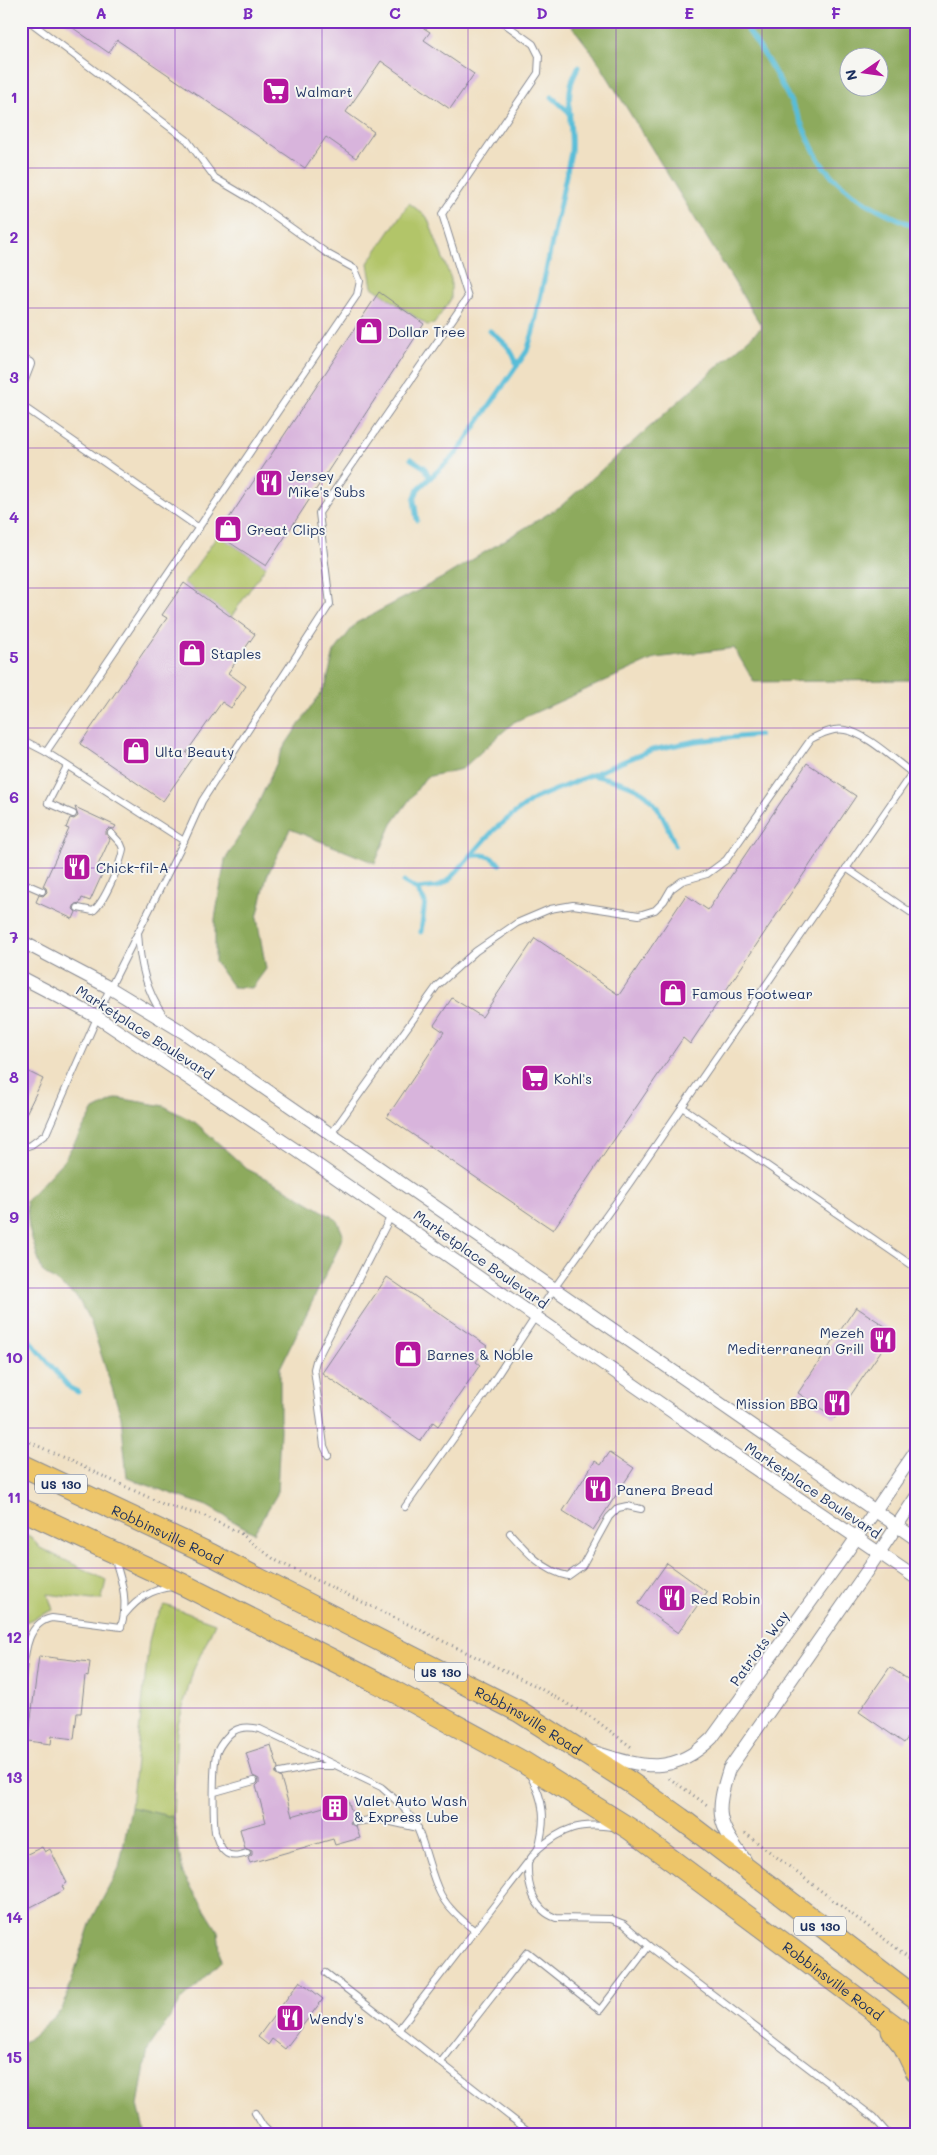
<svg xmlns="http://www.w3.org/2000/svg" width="937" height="2155" viewBox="0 0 937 2155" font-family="Mali,sans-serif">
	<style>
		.green { fill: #b2c569; stroke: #667a64 }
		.forest { fill: #8daa5d; stroke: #546c5e; fill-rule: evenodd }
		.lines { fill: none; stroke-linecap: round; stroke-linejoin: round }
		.stream { stroke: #59bdd8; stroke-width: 5 }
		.building { fill: #d8b4dc }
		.service-casing { stroke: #868890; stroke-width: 8 }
		.minor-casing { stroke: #868890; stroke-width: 14 }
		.trunk-casing { stroke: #868890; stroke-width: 23 }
		.path { stroke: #868890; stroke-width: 3; stroke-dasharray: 1 4; stroke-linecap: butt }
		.service { stroke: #fff; stroke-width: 6 }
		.minor { stroke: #fff; stroke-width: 12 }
		.trunk { stroke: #edc569; stroke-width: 21 }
		.grid { fill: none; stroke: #7b2cbf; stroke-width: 1; stroke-opacity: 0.55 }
		.labels { text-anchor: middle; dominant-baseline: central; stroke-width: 4; stroke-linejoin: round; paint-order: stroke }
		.shield { fill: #f6f6f2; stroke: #5d6b8a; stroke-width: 1 }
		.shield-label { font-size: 12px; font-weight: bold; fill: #1b2f5e }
		.poi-label { font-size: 14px; fill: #1b2f5e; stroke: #f6f6f2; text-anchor: start }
		.street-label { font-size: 14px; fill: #1b2f5e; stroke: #f6f6f2 }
		.neatline { fill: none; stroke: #7b2cbf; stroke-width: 2 }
		.grid-label { font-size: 16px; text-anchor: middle; font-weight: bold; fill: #7b2cbf }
	</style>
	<rect width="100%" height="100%" fill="#f6f6f2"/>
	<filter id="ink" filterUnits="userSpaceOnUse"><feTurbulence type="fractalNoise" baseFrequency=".02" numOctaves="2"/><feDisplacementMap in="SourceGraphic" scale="10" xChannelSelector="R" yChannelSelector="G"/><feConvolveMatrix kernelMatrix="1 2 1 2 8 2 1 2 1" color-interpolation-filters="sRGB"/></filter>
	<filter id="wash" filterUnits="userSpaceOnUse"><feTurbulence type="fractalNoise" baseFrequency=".0096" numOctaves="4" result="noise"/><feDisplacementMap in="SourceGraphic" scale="20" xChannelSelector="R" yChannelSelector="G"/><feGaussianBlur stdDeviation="1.12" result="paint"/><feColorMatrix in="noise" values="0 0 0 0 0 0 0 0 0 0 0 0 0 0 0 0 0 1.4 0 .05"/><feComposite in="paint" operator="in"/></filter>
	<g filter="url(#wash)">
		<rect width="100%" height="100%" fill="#f0e0c3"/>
		<g class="green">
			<polygon points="409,203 427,217 451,279 451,299 434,324 427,325 372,287 368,263"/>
			<polygon points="218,535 266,566 231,617 184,583"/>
			<polygon points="21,1532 31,1537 40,1548 106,1580 102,1599 92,1600 48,1594 53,1610 21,1624"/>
			<polygon points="165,1605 215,1623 193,1671 177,1729 173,1817 131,1807 149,1641 154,1621"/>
		</g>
		<g class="forest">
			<path d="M568,21H916V677L910,680L754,682L734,648L656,658L514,722L462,769L426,777L392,824L375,863L290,829L267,876L257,918L266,969L252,988L233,987L215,962V919L225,860L256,808L284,747L326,685L334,652L356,623L442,578L561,506L762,327L594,55ZM850,58H880V88H850Z"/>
			<polygon points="118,1098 164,1106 196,1123 247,1169 285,1188 337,1220 343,1234 338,1249 280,1368 280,1431 277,1494 254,1533 207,1506 127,1478 121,1416 91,1323 77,1297 42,1271 29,1229 26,1201 64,1160 94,1110"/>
			<polygon points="131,1807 173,1817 183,1874 218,1931 221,1962 182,2000 148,2049 138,2105 145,2134 21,2134 21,2043 31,2038 62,2010 91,1921 119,1868"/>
		</g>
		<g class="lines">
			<g class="stream">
				<path d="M741,21C763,50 782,84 798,116C806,132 813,153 824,167C848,197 882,212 916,227"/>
				<polyline points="552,97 570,113"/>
				<path d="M490,331C503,341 513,349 517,366"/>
				<polyline points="411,459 424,467 430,478"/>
				<path d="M417,520L414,500L418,489L457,453L527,351L533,332L571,152C573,131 566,105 571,85C572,79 576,73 578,67"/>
				<path d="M592,775C646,787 654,792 675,845"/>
				<path d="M472,856C485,853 490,856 500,864"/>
				<polyline points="404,882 416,889 437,887 449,880 494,830 515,813 534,799 617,764 652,750 696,741 759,735"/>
				<polyline points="416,889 425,902 421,932"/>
				<polyline points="21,1330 70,1388 78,1392"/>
			</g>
		</g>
		<g id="blocks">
			<g class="building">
				<polygon points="63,21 413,21 430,32 424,40 474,74 450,109 381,61 346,112 374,132 356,158 326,137 305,168 117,40 109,53"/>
				<polygon points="379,292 424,324 266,566 218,535"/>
				<polygon points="184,583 255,634 228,673 246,686 231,708 222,702 186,753 193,758 163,801 80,744 167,618 162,615"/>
				<polygon points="807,763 856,796 690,1044 683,1038 553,1230 387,1117 444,1032 434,1025 452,998 482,1017 535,938 619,995 686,895 708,910"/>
				<polygon points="75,807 116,826 114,829 109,828 106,831 106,835 110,839 98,865 105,868 90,901 82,898 80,903 75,904 73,909 76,912 73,919 36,902 39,895 43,896 47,892 46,888 43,886 69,829 66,828 70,818 74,819 78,816"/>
				<polygon points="21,1068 43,1079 21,1124"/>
				<polygon points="387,1277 487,1346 476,1362 480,1365 438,1426 433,1422 420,1441 322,1373"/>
				<polygon points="856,1307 894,1332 835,1418 798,1393"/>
				<polygon points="610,1452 634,1468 593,1530 563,1511 595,1461 601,1465"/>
				<polygon points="667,1563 707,1592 678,1633 638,1604"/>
				<polygon points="39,1656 90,1662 88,1677 85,1676 81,1713 77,1713 74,1739 52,1736 51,1744 28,1741"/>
				<polygon points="890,1667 916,1685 916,1726 904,1743 859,1712"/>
				<polygon points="271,1745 278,1768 275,1774 281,1778 292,1816 348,1800 353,1817 350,1823 356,1827 360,1838 335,1845 333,1839 250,1863 248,1858 252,1855 252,1851 245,1848 240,1829 266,1822 256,1786 259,1783 259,1779 253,1776 246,1753"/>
				<polygon points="42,1847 45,1852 50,1849 67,1883 62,1886 64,1890 21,1912 21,1857"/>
				<polygon points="300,1981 323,1999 285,2049 272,2039 268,2045 258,2037"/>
			</g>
		</g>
	</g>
	<g filter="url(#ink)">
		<use href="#blocks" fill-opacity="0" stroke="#868890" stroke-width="1"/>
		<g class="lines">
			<defs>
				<g id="service">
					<polyline points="29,21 187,140 215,178 254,201 328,254 355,269 360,281 357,295 46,752"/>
					<polyline points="21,405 199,528"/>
					<polyline points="21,739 46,752 184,841"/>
					<polyline points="67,766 48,803 73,814"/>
					<polyline points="846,868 916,916"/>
					<polyline points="21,882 42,891"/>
					<path d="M78,908L93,911C104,903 121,863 123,849L121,844L111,833"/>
					<path d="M138,933C140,964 146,991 164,1017"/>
					<polyline points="682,1107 916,1268"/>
					<path d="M331,1134L437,986L476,951L517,923L550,909L573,905L639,915L655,910L664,901L671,889L682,881L707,874L726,860L811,739C821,734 833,728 845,730C866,733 894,760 912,773"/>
					<polyline points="21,1148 31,1145 46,1134 110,988 184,841 202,801 330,604 319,513 468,297 442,214 538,73 539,56 533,44 501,21"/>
					<polyline points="328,1455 324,1446 314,1369 316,1361 391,1216"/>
					<polyline points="405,1507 487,1391 553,1290 629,1184 916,767"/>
					<path d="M510,1533C526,1551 543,1571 568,1576L582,1566L609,1517L618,1508L627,1506L641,1509"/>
					<path d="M125,1614C138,1598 152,1589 172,1587"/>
					<path d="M21,1687C25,1663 23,1623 52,1618L121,1627C129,1601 122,1582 114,1557"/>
					<polyline points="280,1773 316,1766 332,1766"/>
					<path d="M530,1775C545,1802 546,1820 538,1849"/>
					<polyline points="215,1792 254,1781"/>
					<polyline points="355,1822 378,1819 418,1828"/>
					<path d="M247,1853C240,1855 231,1858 225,1852C219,1847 217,1839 215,1832C213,1818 213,1768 216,1755C218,1747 227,1735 234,1731C242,1726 251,1727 260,1729L381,1787C395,1799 411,1812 418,1830C427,1851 430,1874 441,1895C449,1910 462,1920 475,1931"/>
					<path d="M528,1863C527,1884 533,1910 556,1918L611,1919L624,1924L649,1946L873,2117L888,2134"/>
					<polyline points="326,1973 532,2134"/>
					<path d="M399,2029L537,1850C562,1828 580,1822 613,1827"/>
					<polyline points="441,2062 527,1952 600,2010 649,1946"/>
					<polyline points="255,2113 263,2126 271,2134"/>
				</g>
				<g id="minor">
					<polyline points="21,382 28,364"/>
					<polyline points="21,941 110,988 183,1032 916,1539"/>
					<polyline points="21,977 97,1017 296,1150 697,1429 916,1578"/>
					<path d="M594,1752C643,1767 672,1777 712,1738L846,1553L916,1451"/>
					<path d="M745,1860C717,1822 715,1814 729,1769L869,1568L916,1497"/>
				</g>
				<g id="trunk">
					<path id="s1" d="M21,1465L212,1555L520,1712L631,1783L680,1818L916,1998"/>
					<path id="s2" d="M21,1509L184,1585L384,1686L523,1762L630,1829L916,2042"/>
					<polyline points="892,2031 904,2046 916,2071"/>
				</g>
			</defs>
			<use href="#service" class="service-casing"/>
			<use href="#minor" class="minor-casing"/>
			<use href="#trunk" class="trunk-casing"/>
			<g class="path">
				<polyline points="21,1438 165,1505 205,1516 240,1533 275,1560 534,1685 594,1719 634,1749"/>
				<polyline points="669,1778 707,1805"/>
				<polyline points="745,1833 916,1963"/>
			</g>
			<use href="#service" class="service"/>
			<use href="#minor" class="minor"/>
			<use href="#trunk" class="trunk"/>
		</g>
	</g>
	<path class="grid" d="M175,21V2134M322,21V2134M468,21V2134M616,21V2134M762,21V2134M21,168H916M21,308H916M21,448H916M21,588H916M21,728H916M21,868H916M21,1008H916M21,1148H916M21,1288H916M21,1428H916M21,1568H916M21,1708H916M21,1848H916M21,1988H916"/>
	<defs>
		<symbol id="supermarket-square" viewBox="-11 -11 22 22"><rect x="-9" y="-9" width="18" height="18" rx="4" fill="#b5179e" stroke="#f6f6f2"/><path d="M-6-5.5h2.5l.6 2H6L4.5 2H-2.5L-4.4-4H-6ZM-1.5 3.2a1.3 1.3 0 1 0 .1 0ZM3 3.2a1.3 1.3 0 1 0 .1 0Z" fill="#fff"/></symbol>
		<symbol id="shop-square" viewBox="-11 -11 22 22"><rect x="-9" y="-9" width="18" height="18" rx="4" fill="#b5179e" stroke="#f6f6f2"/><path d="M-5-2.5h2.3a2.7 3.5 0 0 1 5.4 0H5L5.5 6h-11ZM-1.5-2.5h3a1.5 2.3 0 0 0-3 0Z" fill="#fff"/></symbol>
		<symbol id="restaurant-square" viewBox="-11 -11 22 22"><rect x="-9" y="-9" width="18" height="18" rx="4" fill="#b5179e" stroke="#f6f6f2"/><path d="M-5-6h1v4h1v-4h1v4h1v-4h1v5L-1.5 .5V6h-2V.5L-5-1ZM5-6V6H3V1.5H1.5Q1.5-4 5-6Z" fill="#fff"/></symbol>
		<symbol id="building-square" viewBox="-11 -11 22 22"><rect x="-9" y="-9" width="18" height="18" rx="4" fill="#b5179e" stroke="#f6f6f2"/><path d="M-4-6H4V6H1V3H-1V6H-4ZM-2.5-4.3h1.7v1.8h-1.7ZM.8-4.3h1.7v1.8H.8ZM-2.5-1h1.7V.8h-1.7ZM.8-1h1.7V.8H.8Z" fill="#fff"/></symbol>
	</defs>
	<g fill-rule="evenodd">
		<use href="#supermarket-square" x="260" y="75" width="32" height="32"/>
		<use href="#shop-square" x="353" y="315" width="32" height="32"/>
		<use href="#restaurant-square" x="253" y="467" width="32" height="32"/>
		<use href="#shop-square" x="212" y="513" width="32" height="32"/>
		<use href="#shop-square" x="176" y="637" width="32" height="32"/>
		<use href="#shop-square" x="120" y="735" width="32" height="32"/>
		<use href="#restaurant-square" x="61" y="851" width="32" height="32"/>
		<use href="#shop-square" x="657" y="977" width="32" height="32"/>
		<use href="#supermarket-square" x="519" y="1062" width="32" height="32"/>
		<use href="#restaurant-square" x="867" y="1324" width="32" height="32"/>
		<use href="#shop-square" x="392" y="1338" width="32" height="32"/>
		<use href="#restaurant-square" x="821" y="1387" width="32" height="32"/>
		<use href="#restaurant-square" x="582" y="1473" width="32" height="32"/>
		<use href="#restaurant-square" x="656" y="1582" width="32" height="32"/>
		<use href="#building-square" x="319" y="1792" width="32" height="32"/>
		<use href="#restaurant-square" x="274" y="2002" width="32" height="32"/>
	</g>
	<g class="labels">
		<g class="shield">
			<rect x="35" y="1474.5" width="52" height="19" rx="4"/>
			<rect x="415" y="1662.5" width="52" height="19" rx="4"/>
			<rect x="794" y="1916.5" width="52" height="19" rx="4"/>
		</g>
		<g class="shield-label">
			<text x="61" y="1484">US 130</text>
			<text x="441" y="1672">US 130</text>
			<text x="820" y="1926">US 130</text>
		</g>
		<g class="poi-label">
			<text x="295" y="91">Walmart</text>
			<text x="388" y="331">Dollar Tree</text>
			<text x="288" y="475">Jersey<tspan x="288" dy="16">Mike's Subs</tspan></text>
			<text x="247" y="529">Great Clips</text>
			<text x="211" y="653">Staples</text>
			<text x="155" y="751">Ulta Beauty</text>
			<text x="96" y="867">Chick-fil-A</text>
			<text x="692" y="993">Famous Footwear</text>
			<text x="554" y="1078">Kohl's</text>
			<text x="864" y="1332" text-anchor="end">Mezeh<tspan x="864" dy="16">Mediterranean Grill</tspan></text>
			<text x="427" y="1354">Barnes &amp; Noble</text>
			<text x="818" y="1403" text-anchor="end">Mission BBQ</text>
			<text x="617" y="1489">Panera Bread</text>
			<text x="691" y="1598">Red Robin</text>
			<text x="354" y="1800">Valet Auto Wash<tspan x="354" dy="16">&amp; Express Lube</tspan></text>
			<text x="309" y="2018">Wendy's</text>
		</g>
		<g class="street-label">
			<text transform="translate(145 1032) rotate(33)">Marketplace Boulevard</text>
			<text transform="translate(481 1259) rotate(35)">Marketplace Boulevard</text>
			<text transform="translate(813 1490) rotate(34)">Marketplace Boulevard</text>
			<text stroke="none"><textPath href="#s1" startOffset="162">Robbinsville Road</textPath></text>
			<text transform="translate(759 1648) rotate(-54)">Patriots Way</text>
			<text stroke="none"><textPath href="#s1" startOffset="568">Robbinsville Road</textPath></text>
			<text stroke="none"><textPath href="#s2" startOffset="942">Robbinsville Road</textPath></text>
		</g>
	</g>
	<rect width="937" height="2155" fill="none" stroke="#f6f6f2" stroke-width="55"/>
	<g transform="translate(864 72) rotate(257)"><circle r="24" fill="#f6f6f2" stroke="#9ea6b7"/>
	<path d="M0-4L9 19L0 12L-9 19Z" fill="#b5179e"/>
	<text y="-8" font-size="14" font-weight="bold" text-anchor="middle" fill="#1b2f5e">N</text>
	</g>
	<rect x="28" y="28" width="882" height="2100" class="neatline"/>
	<g class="grid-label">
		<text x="101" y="19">A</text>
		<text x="248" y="19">B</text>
		<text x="395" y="19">C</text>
		<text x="542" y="19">D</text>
		<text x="689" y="19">E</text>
		<text x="836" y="19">F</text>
		<text x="14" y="103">1</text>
		<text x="14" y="243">2</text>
		<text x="14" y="383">3</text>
		<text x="14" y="523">4</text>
		<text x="14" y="663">5</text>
		<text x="14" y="803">6</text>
		<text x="14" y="943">7</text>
		<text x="14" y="1083">8</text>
		<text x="14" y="1223">9</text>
		<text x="14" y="1363">10</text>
		<text x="14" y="1503">11</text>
		<text x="14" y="1643">12</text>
		<text x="14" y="1783">13</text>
		<text x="14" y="1923">14</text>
		<text x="14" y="2063">15</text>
	</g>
</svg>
